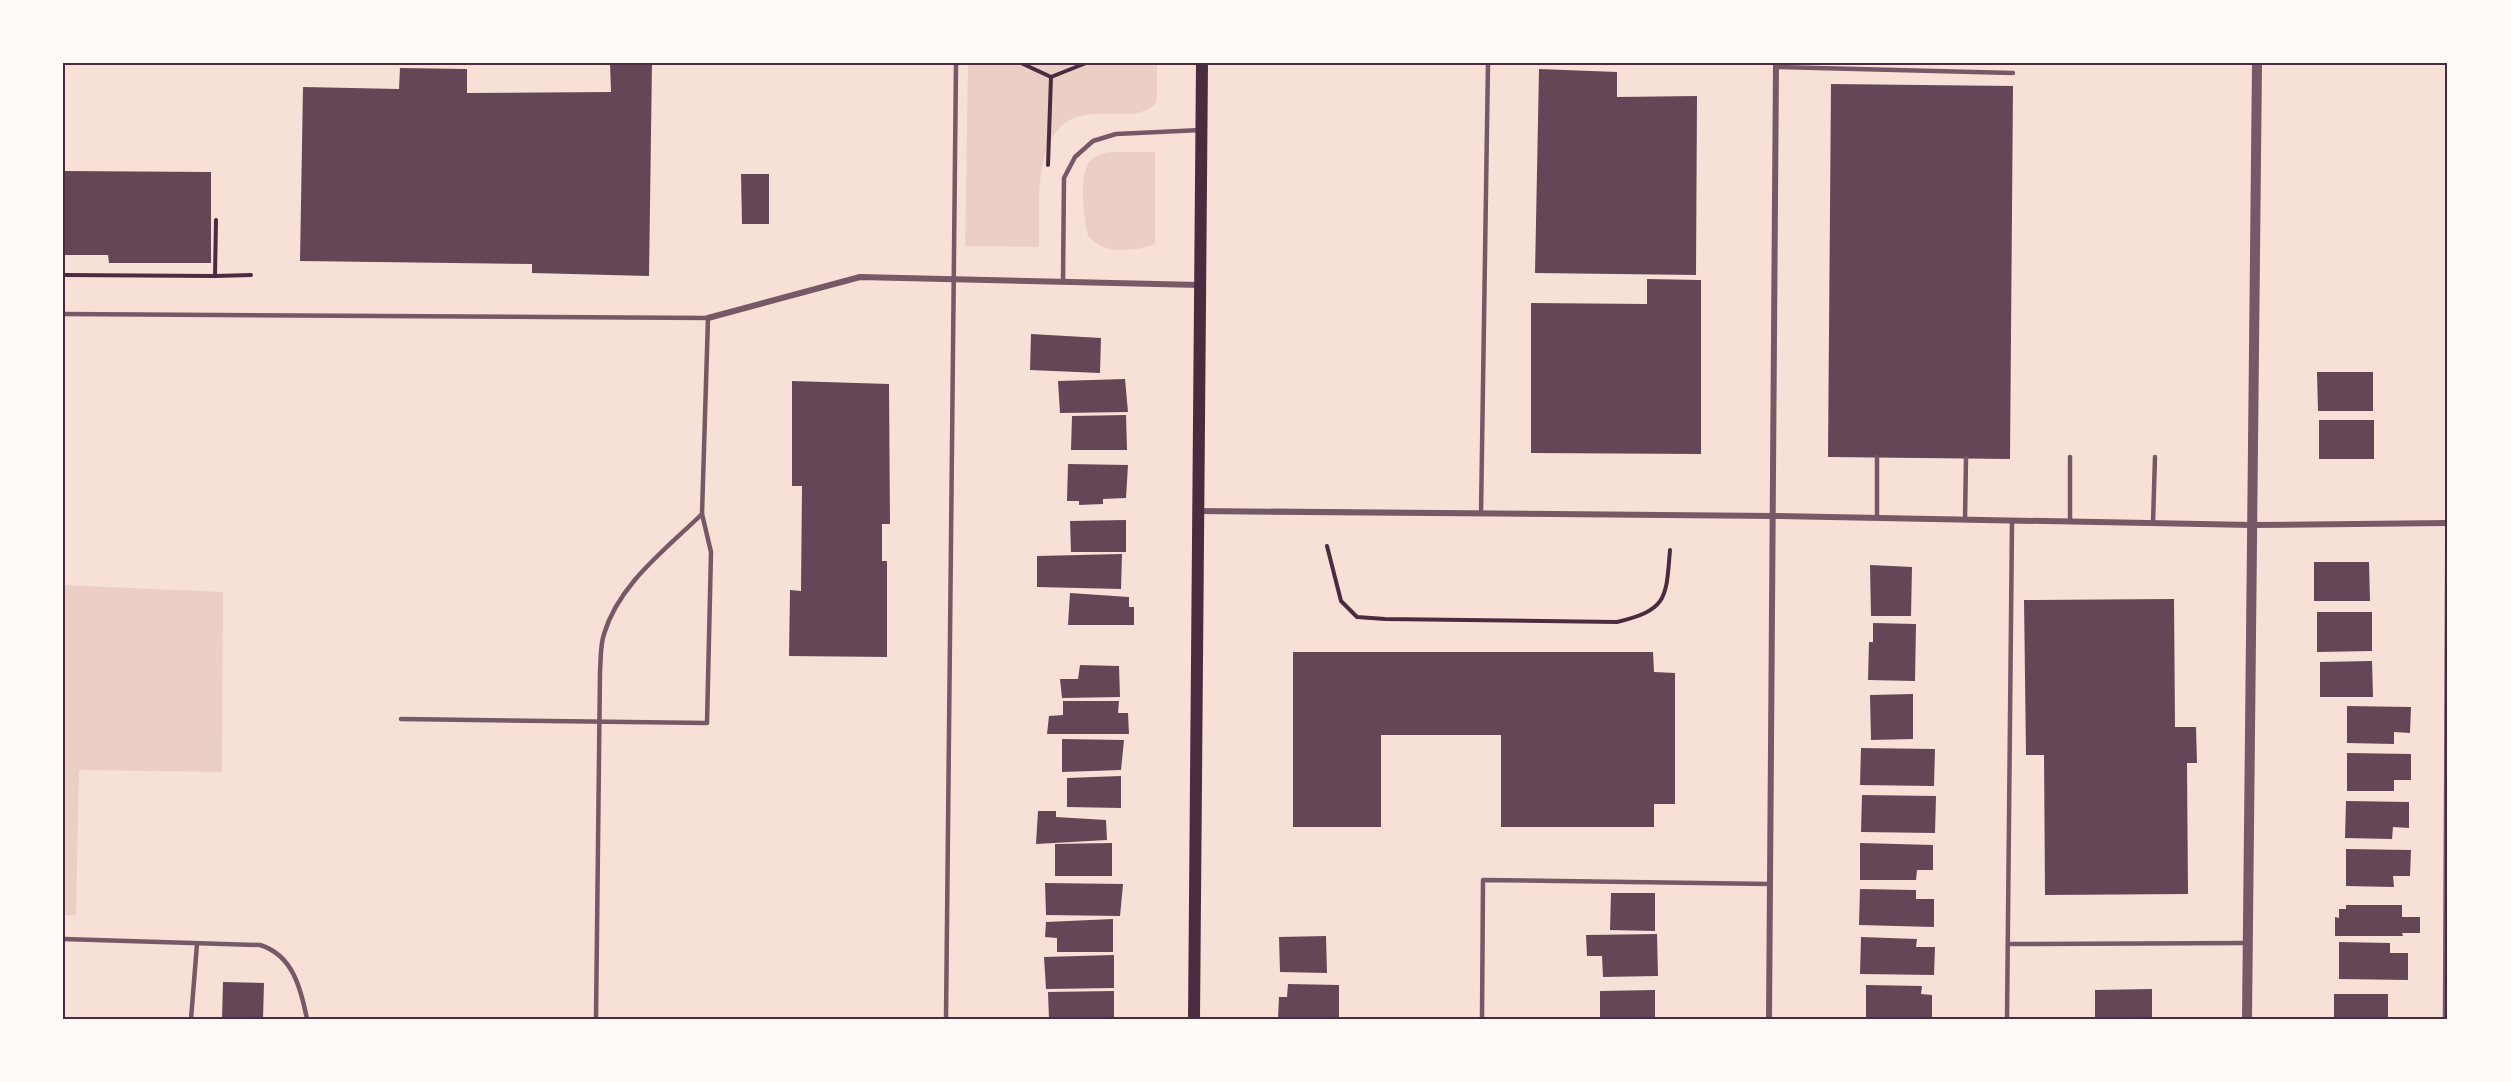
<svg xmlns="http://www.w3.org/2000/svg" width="2511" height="1082" viewBox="0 0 2511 1082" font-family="'Roboto Condensed',sans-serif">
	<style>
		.green { fill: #ebcfc5 }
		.building { fill: #644757 }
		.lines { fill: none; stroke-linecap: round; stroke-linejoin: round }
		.path { stroke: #4a2c40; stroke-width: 4 }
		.service { stroke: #755966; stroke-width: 4.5 }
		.minor { stroke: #755966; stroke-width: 6 }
		.tertiary { stroke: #755966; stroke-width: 10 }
		.secondary { stroke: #4a2c40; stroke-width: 12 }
		.neatline { fill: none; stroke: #4a2c40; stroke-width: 2 }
	</style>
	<rect width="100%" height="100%" fill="#f7e1d7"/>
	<g class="green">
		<path d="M968,63H1157V102C1145,115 1130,114 1114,114C1102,114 1089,113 1077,117C1031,132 1040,209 1039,247L965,246Z"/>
		<path d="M1112,152H1155V244C1141,250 1113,253 1099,245C1095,243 1091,239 1088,236C1084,218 1078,176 1090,161C1096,154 1104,153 1112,152Z"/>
		<polygon points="63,585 223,592 222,772 79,770 76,915 63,915"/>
	</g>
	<g class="building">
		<polygon points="610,63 652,63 649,276 532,273 532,264 300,261 303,87 399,89 400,68 467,69 467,93 611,92"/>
		<polygon points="1539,69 1617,72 1617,97 1697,96 1696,275 1535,273"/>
		<polygon points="1831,84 2013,86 2010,459 1828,457"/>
		<polygon points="63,171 211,172 211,263 109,263 108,255 63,255"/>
		<polygon points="741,174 769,174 769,224 742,224"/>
		<polygon points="1647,279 1701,280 1701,454 1531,453 1531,303 1647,304"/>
		<polygon points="1031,334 1101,338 1100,373 1030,370"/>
		<polygon points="2317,372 2373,372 2373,411 2318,411"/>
		<polygon points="1125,379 1128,412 1060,413 1058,381"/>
		<polygon points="792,381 889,384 890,524 882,524 882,561 887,561 887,657 789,656 790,590 801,591 802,486 792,486"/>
		<polygon points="1126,415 1127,450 1071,450 1072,416"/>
		<rect x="2319" y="420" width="55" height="39"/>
		<polygon points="1068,464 1128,465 1126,498 1103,499 1103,504 1079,505 1079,501 1067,501"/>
		<polygon points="1126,520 1126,552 1071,552 1070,521"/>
		<polygon points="1122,554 1121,589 1037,587 1037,556"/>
		<polygon points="2314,562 2369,562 2370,601 2314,601"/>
		<polygon points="1870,565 1912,567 1911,616 1871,616"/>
		<polygon points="1070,593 1129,597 1129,607 1134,607 1134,625 1068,625"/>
		<polygon points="2174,599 2175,727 2196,727 2197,763 2187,763 2188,894 2045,895 2044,755 2026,755 2024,600"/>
		<polygon points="2317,612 2372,612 2372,651 2317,652"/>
		<polygon points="1873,623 1916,624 1915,681 1868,680 1869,642 1873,642"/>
		<polygon points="1293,652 1653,652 1654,672 1675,673 1675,804 1654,804 1654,827 1501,827 1501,735 1381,735 1381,827 1293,827"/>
		<polygon points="2372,661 2373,697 2320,697 2320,662"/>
		<polygon points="1080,665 1119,666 1120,697 1062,698 1060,679 1078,679"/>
		<polygon points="1913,694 1913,739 1871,740 1870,695"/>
		<polygon points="1063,701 1119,701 1118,713 1128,713 1129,734 1047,734 1049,716 1063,715"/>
		<polygon points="2347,706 2411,707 2410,733 2394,732 2394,744 2347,743"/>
		<polygon points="1062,739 1124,740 1121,770 1062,772"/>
		<polygon points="1861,748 1935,749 1934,786 1860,785"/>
		<polygon points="2347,753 2411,754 2411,780 2394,780 2394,791 2347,791"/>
		<polygon points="1121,776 1121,808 1067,807 1067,778"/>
		<polygon points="1862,795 1936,796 1935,833 1861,832"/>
		<polygon points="2346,801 2409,802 2409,828 2393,827 2392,839 2345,838"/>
		<polygon points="1038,811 1056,811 1056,817 1106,820 1107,840 1036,844"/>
		<polygon points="1112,843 1112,876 1055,876 1055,844"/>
		<polygon points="1860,843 1933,845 1933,870 1917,870 1916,880 1860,880"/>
		<polygon points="2346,849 2411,850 2410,876 2393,876 2394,887 2346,886"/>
		<polygon points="1045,883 1123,884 1120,916 1046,915"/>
		<polygon points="1860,889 1916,890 1916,899 1934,899 1934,927 1859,925"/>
		<polygon points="1611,893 1655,893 1655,931 1610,930"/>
		<polygon points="2346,905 2402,905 2402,917 2420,917 2420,933 2402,933 2403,936 2335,936 2335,917 2339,918 2339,909 2346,909"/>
		<polygon points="1113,919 1113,952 1057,952 1057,938 1045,937 1046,922"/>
		<polygon points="1657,934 1658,976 1603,977 1602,956 1587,956 1586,935"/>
		<polygon points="1326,936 1327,973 1280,972 1279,937"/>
		<polygon points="1861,937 1917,939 1916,947 1935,947 1934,975 1860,974"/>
		<polygon points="2339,942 2390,943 2390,953 2408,953 2408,980 2339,979"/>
		<polygon points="1114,955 1114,988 1046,989 1044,957"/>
		<polygon points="223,982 264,983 263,1019 222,1019"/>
		<polygon points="1288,984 1339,985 1339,1019 1278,1019 1279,997 1287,997"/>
		<polygon points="1866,985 1922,986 1921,994 1932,995 1932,1019 1866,1019"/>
		<polygon points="2152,989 2152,1019 2095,1019 2095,990"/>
		<polygon points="1655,990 1655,1019 1600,1019 1600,991"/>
		<polygon points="1114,991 1114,1019 1049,1019 1048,992"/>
		<rect x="2334" y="994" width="54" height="25"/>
	</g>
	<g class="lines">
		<g class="path">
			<polyline points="1021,63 1051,77 1086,63"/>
			<polyline points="1048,165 1051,77"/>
			<polyline points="63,275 215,276 216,220"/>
			<polyline points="215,276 251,275"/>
			<path d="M1327,546L1341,601L1357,617L1385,619L1617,622C1668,610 1666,598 1670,550"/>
		</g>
		<g class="service">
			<polyline points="1776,67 2013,73"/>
			<polyline points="1063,282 1064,178 1075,157 1093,141 1116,134 1201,130"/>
			<polyline points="63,314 708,318 702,514 711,552 707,723 401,719"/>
			<polyline points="1481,514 1488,63"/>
			<polyline points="1877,518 1877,457"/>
			<polyline points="1965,520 1966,458"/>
			<polyline points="2070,522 2070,457"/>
			<polyline points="2153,523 2155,457"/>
			<path d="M63,939L260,945C293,955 301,989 307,1019"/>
			<polyline points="2008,944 2248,943"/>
			<polyline points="191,1019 197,944"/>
			<path d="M596,1019L600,671C601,659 600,646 604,634C619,584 665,550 702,514"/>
			<polyline points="946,1019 956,63"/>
			<polyline points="1482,1019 1483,880 1770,884"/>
			<polyline points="2007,1019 2012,521"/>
			<polyline points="2445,1019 2448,387"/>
		</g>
		<g class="minor">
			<polyline points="708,318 860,277 1200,285"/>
			<polyline points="1198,511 1774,516 2252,525 2448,523"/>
			<polyline points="1769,1019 1776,63"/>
		</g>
		<polyline class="tertiary" points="2247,1019 2257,63"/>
		<polyline class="secondary" points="1194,1019 1202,63"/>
	</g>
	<rect width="2511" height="1082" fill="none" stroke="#fffaf5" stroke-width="129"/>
	<rect x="64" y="64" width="2382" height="954" class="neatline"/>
</svg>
